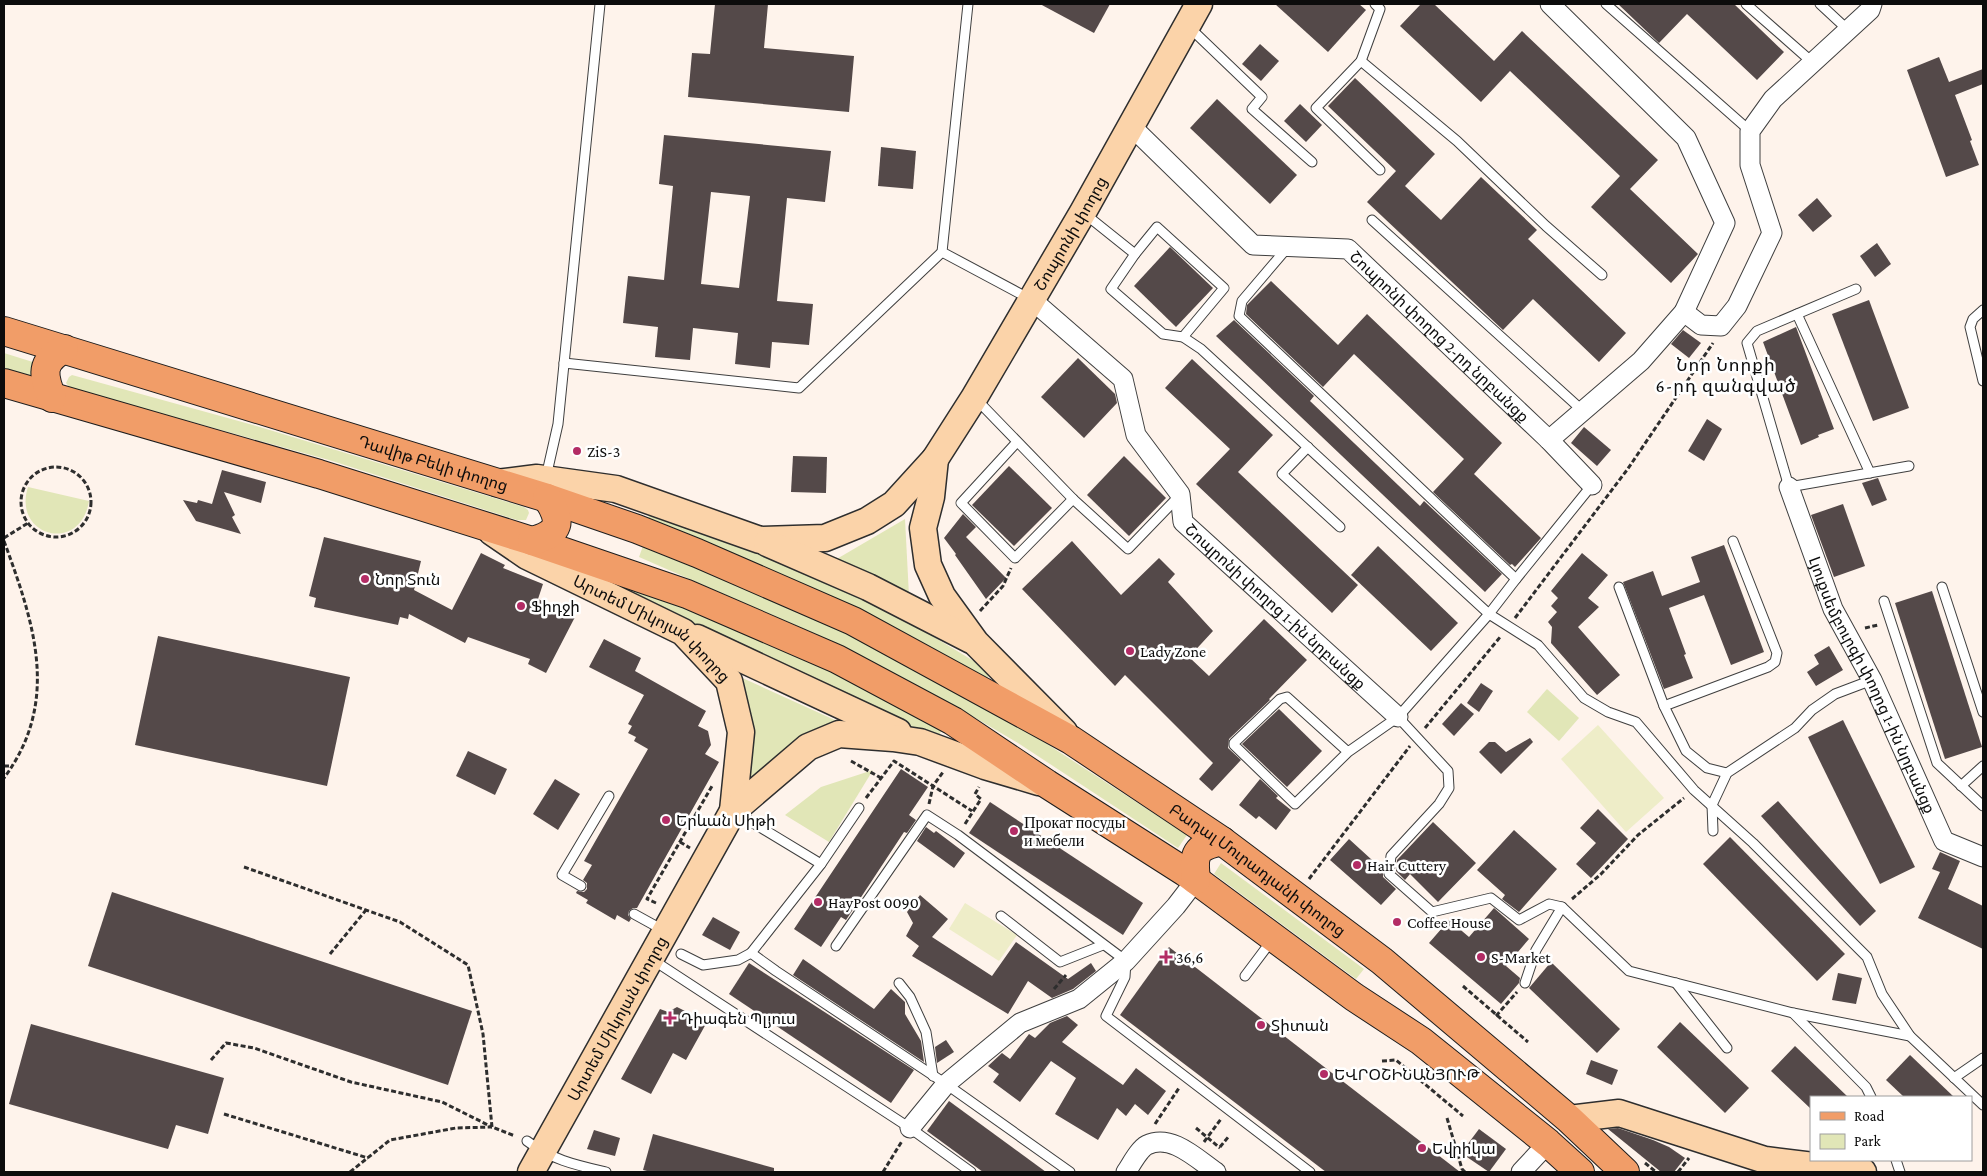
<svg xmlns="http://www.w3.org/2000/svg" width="1987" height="1176" viewBox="0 0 1987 1176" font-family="'Crimson Pro','Noto Sans Armenian',serif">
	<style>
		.green { fill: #e1e6b7 }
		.pitch { fill: #eeedc8 }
		.building { fill: #544949; fill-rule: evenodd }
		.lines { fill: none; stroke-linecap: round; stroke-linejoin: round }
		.lane-casing { stroke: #3f3f3f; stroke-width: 11 }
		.street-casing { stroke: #3f3f3f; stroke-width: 21 }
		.secondary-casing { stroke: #2e2e2e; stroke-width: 29 }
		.primary-casing { stroke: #1d1d1d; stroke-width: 30 }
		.path { stroke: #2e2e2e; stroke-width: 3; stroke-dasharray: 5 2.5; stroke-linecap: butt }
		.lane { stroke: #fff; stroke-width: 9 }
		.street { stroke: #fff; stroke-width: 19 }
		.secondary { stroke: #fbd3a9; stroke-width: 26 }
		.primary { stroke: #f19d68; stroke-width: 28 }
		.poi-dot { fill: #b32c65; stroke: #fff; stroke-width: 2 }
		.labels { text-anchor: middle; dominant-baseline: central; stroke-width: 5; stroke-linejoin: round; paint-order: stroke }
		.street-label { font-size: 16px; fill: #0c0c0c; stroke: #fff }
		.poi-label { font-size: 16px; fill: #0c0c0c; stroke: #fff; text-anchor: start }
		.neighbourhood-label { font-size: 18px; letter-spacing: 1px; fill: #0c0c0c; stroke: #fff }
	</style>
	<rect width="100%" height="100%" fill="#fef3eb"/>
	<g class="green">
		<polygon points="4,353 36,363 33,376 4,368"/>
		<polygon points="72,375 253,425 524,507 528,510 529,513 526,520 517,520 329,460 70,388 66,383 69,377"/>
		<path d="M28,487L89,501C80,555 12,536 28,487Z"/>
		<path d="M651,508L824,577L909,622L992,672L987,678C876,622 763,569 648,518Z"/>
		<polygon points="905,519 909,596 835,560"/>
		<polygon points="643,546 823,621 855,637 1027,731 1187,835 1178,848 1018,743 967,713 816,634 639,557"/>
		<polygon points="630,582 770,641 855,684 941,731 939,737 904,726 624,595"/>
		<polygon points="738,676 837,721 792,747 745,786"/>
		<polygon points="1547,689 1579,718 1559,741 1527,712"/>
		<polygon points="873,770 829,842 785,815 821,787"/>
		<polygon points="1221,863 1364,969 1356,979 1214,874"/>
	</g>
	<g class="pitch">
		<polygon points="1598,725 1664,798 1626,832 1561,759"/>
		<polygon points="965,903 1017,935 999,961 949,929"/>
	</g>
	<g class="building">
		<polygon points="715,4 768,4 764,48 854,56 849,112 688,97 692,53 710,54"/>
		<polygon points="1040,4 1110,4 1094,33"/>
		<polygon points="1275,4 1359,4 1366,10 1328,52"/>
		<polygon points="1421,4 1434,4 1494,61 1522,31 1658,160 1630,189 1698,254 1671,283 1591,207 1620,176 1510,71 1481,102 1400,26"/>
		<polygon points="1618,4 1734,4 1784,52 1757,80 1687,14 1659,43"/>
		<polygon points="1260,44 1279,61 1261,81 1242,64"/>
		<polygon points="1939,57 1949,82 1983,69 1983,84 1955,95 1972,140 1970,141 1979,165 1946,177 1907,70"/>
		<polygon points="1355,78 1435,154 1405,186 1441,220 1481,177 1537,230 1528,239 1626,333 1599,362 1533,299 1503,330 1367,202 1396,171 1328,106"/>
		<polygon points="1217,99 1297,175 1270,204 1190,128"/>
		<polygon points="1300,104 1322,125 1306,142 1284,121"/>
		<path d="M664,135L831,151L825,202L787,198L777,301L813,304L809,345L772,342L770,368L735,364L738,333L693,328L690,360L655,357L658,327L623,323L628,276L664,280L673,186L659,184ZM711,192L750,196L739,288L701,284Z"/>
		<polygon points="881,147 916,151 913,189 878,186"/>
		<polygon points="1817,198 1832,216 1813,232 1798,215"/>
		<polygon points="1877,243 1891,264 1875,277 1860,256"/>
		<polygon points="1170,247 1213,288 1176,327 1134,286"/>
		<polygon points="1271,281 1338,345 1367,314 1502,443 1474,474 1541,538 1515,567 1512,564 1510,565 1433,492 1464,459 1354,354 1323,387 1246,314 1247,305"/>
		<polygon points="1869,300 1909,408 1873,421 1832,314"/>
		<polygon points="1234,320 1314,396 1310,401 1420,506 1424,501 1502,574 1485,592 1216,336"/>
		<polygon points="1796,327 1834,429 1818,435 1819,437 1801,445 1763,342"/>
		<polygon points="1683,330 1701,343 1689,358 1671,344"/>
		<polygon points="1078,358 1115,394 1117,403 1084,438 1041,397"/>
		<polygon points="1192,359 1273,435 1238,472 1358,585 1332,613 1196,484 1230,449 1165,388"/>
		<polygon points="1707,419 1722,429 1704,461 1688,451"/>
		<polygon points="1584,427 1611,450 1597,466 1571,443"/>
		<polygon points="793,456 827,457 826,493 791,492"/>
		<polygon points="1124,456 1166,498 1129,536 1087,495"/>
		<polygon points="1009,466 1052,508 1014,546 972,505"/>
		<polygon points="222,470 266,482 261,503 224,492 235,515 232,517 241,534 196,521 183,500 197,503 198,500 212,504"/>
		<polygon points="1878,478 1887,500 1872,506 1862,483"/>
		<polygon points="1843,504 1865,566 1834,577 1811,515"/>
		<polygon points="963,514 976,527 966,537 1006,578 986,599 955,555 956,554 944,538"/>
		<polygon points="324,537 421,561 414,590 452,610 481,553 505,565 503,568 543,584 538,599 575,617 546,673 528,664 530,659 468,637 465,643 409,614 408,619 400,617 398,625 314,607 316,598 309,596"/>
		<polygon points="1072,541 1121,595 1159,558 1175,574 1168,582 1213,631 1189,657 1209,676 1264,619 1307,660 1269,699 1270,700 1229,739 1228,748 1241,760 1212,791 1199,779 1213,763 1125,675 1115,686 1022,589"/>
		<polygon points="1724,545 1764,652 1731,665 1704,595 1669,608 1686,654 1684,655 1693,678 1664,689 1623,582 1653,571 1662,596 1700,582 1691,557"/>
		<polygon points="1378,546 1458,623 1431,651 1351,575"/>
		<polygon points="1582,553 1608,575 1588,598 1599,607 1578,627 1620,675 1597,695 1551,643 1552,627 1548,622 1557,612 1551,606 1558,598 1551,591"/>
		<polygon points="1932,591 1982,747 1945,759 1895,603"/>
		<polygon points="158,636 350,677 327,786 135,745"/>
		<polygon points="604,639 641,658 635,671 706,711 698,726 708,731 711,745 705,754 719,762 637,908 633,908 629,911 628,915 631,919 629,922 617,915 615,920 586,903 588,900 576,893 577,891 584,892 587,889 587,883 583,880 592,865 584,861 648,749 634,741 636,737 628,733 632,726 628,724 644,695 589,667"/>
		<polygon points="1829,646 1843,670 1816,686 1807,672 1819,664 1814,655"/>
		<polygon points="1481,683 1493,691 1479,712 1467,703"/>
		<polygon points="1461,703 1474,714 1454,736 1442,724"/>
		<polygon points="1279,709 1322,751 1287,787 1242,744"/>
		<polygon points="1843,720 1915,867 1880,884 1808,737"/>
		<polygon points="1530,738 1533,742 1501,774 1479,752 1489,742 1495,742 1506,752"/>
		<polygon points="468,751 507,769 495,795 456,776"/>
		<polygon points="901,769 928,787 909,815 916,820 907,833 904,832 846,920 841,917 821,947 794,929"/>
		<polygon points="555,779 580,794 558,830 533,814"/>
		<polygon points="1260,779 1278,796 1276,798 1291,810 1276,830 1259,816 1256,819 1239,805"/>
		<polygon points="1778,801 1876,911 1860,926 1761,816"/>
		<polygon points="990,802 1143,903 1123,935 969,833"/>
		<polygon points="1598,809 1628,839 1591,878 1576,864 1596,843 1580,828"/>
		<polygon points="1433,822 1476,863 1438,902 1410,874 1405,880 1396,871 1397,860"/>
		<polygon points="926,827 934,833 936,831 965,853 954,868 917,841"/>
		<polygon points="1514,830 1557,869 1519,912 1502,899 1505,895 1477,870"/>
		<polygon points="1730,837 1845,954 1817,981 1703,864"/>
		<polygon points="1349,839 1383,870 1383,877 1396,889 1381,905 1330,860"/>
		<polygon points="1940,852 1960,861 1948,889 1983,906 1983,949 1918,918 1940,872 1932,869"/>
		<polygon points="112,892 472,1011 448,1085 88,966"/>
		<polygon points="920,895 948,919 932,937 992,976 1016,942 1068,979 1091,963 1096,971 1073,989 1052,998 1028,981 1008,1014 912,956 919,946 906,936 913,923 907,912"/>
		<polygon points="1494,908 1529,939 1506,966 1520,978 1519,983 1501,1004 1429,943 1449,920 1469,937"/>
		<polygon points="713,917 740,932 730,950 702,935"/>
		<polygon points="1169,947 1199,970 1460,1172 1326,1172 1120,1015"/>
		<polygon points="803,959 874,1009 891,989 905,1002 905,1014 921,1041 924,1062 793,975"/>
		<polygon points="1551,962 1620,1029 1597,1053 1529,988"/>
		<polygon points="749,963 914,1070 891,1103 729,994"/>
		<polygon points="1838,973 1862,978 1856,1004 1832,1000"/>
		<polygon points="677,1007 707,1022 686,1060 673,1053 651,1094 621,1079 660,1009 668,1012"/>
		<polygon points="1067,1016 1078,1025 1062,1042 1123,1085 1136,1068 1166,1091 1148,1115 1135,1104 1126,1116 1117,1108 1098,1140 1055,1114 1076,1078 1051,1061 1020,1102 993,1082 999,1074 988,1066 1002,1053 1010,1059 1029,1034 1035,1038 1050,1023"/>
		<polygon points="1680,1022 1749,1088 1725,1113 1657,1047"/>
		<polygon points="31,1024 224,1078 208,1134 176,1125 168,1149 9,1104"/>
		<polygon points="946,1040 954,1052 937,1063 935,1047"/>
		<polygon points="1795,1046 1848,1097 1811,1097 1811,1109 1771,1071"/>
		<polygon points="1910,1055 1954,1097 1904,1097 1886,1080"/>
		<polygon points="1591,1060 1618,1070 1612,1085 1586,1074"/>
		<polygon points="949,1101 1046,1172 983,1172 927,1131"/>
		<polygon points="1618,1128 1653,1140 1669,1147 1685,1158 1674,1172 1661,1172 1608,1129"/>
		<polygon points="1479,1129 1506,1149 1489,1172 1461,1153"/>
		<polygon points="594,1130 620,1138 615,1156 587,1149"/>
		<polygon points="653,1134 774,1168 774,1172 651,1172 643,1170"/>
	</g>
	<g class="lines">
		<defs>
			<g id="lane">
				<polyline points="968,4 942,252 1030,299"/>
				<polyline points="1375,4 1380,9 1361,61 1316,108 1380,170"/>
				<polyline points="1606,4 1750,131"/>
				<polyline points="1746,4 1812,62"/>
				<polyline points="1820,4 1848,30"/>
				<polyline points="1189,27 1262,97 1252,109 1312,162"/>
				<polyline points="1361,61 1457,141 1546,226 1602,275"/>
				<polyline points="1085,214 1135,254 1111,289 1163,334 1183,337 1201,349 1489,614 1538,645 1584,698 1608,712 1636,722 1694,790 1753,843 1867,957 1882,994 1910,1036 1983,1105"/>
				<polyline points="1372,220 1583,411"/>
				<polyline points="1288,247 1242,301 1239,316 1516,579"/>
				<polyline points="1135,254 1157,227 1224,288 1183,337"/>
				<polyline points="1856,289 1757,331 1747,343 1789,487 1909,466"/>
				<polyline points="1797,314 1870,473"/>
				<polyline points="564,363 799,388 942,252"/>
				<polyline points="1983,381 1970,327 1973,319 1983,310"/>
				<polyline points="977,400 1073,499 1128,549 1180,495"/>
				<polyline points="1017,442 961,503 1015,558 1073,499"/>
				<polyline points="1308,447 1282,474 1340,527"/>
				<polyline points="546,477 558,424 600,4"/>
				<polyline points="1619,587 1664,706 1686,751 1707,768 1727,773"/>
				<polyline points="1942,587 1983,712"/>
				<polyline points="1884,601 1937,763 1983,806"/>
				<polyline points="1664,706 1768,667 1775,662 1777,653 1733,541"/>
				<polyline points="1398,717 1448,771 1449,788 1439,804 1391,856 1389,874 1432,912 1491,898 1519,920 1549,904 1562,907 1629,971 1793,1013 1910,1036"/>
				<polyline points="1348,752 1287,697 1280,699 1234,743 1234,745 1295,804 1348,752 1398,717 1489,614 1516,579 1592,485"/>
				<polyline points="1961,786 1983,766"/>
				<polyline points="735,812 821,864"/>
				<polyline points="1713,831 1712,805 1727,773 1795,728 1812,710 1835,694 1872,680"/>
				<polyline points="581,886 562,875 609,796"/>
				<polyline points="634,914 663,930"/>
				<polyline points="1001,916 1060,962 1103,945"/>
				<polyline points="836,946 927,815 958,835 1126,961 1125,977 1106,1016 1310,1172"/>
				<polyline points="751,953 776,971 946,1084 1070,1172"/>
				<polyline points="681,954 703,965 738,960 751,953 821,864 859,808"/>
				<polyline points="653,960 910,1128 971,1172"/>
				<polyline points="1245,976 1272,940"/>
				<polyline points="899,983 910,997 926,1032 933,1076"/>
				<polyline points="1525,983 1536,950 1562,907"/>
				<polyline points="1676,983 1727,1048"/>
				<polyline points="1793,1013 1866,1087 1871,1097"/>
				<polyline points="1954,1078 1983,1058"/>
				<path d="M527,1141C552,1160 576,1165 606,1172"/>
				<polyline points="1896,1160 1900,1172"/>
			</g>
			<g id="street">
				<path id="s1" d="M1131,126L1253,245L1348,249L1549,440L1592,485"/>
				<path id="s2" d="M1032,300L1123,379L1136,435L1180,494L1183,522L1398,717"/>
				<polyline points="1684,312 1701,325 1721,326 1737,306 1772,233 1750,165 1750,131 1773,99 1870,10 1872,4"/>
				<polyline points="1549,440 1641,361 1684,312 1725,223 1686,138 1550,4"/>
				<path id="s3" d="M1789,487L1833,609L1872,680L1944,841L1983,857"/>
				<polyline points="910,1128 946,1084 1020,1023 1079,999 1126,961 1176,906 1196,880"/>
				<path d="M1126,1172C1131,1165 1139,1149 1147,1145C1171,1133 1197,1159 1216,1172"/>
				<polyline points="1521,1172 1548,1143"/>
			</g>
			<g id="secondary">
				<polyline points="935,459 931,497 923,528 928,565 942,596 976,643 1064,732"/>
				<path id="s4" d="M497,483L537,478L616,489L760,540L825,538L867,521L894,504L935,459L974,398L1083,212L1199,4"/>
				<path id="s5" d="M492,532L527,556L683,632L729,681L741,732L733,811"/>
				<polyline points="767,543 868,587 971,640"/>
				<polyline points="697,638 898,732"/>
				<polyline points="1569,1119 1619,1113 1765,1160 1863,1172"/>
				<path id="s6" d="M531,1172L733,811L808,747L839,734L893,738L920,742L985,766L1039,782"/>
			</g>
			<g id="primary">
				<path id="s7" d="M4,331L547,498L637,529L697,553L853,621L1071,740L1222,841L1382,961L1569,1119L1625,1172"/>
				<polyline points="4,383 319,474 532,541 687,594 837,659 953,721 1047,784 1185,872 1354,997 1421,1041 1548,1143 1580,1172"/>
				<path d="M52,398C43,375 40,362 64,349"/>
				<path d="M532,541C560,534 563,521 547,498"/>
				<path d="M1196,880C1193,853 1195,847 1222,841"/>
			</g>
		</defs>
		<use href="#lane" class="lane-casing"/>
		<use href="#street" class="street-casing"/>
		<use href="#secondary" class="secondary-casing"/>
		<use href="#primary" class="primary-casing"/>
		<g class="path">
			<circle cx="56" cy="502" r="35"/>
			<polyline points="4,538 28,523"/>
			<path d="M4,541C34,623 61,701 4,778"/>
			<polyline points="980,611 1003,586 1011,568"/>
			<polyline points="1515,618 1627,470 1713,343"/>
			<polyline points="1865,628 1878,625"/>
			<polyline points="1425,728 1501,636"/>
			<polyline points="851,761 881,778"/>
			<polyline points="4,766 13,766"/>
			<polyline points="866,798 894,761 972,811"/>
			<polyline points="929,804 933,786 943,772"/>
			<polyline points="965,824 981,799 975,794 979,787"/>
			<polyline points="680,842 690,848"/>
			<polyline points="244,867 400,922 468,965 483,1034 492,1127 515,1136"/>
			<polyline points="1309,879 1410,746"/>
			<polyline points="1572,899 1601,874 1638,835 1684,798"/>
			<polyline points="656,903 647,899 712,786"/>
			<polyline points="330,954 366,910"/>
			<polyline points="1463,986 1528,1042"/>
			<polyline points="1054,989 1066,975"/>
			<polyline points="1496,1016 1517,992"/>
			<polyline points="211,1060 226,1043 254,1048 351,1082 442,1102 492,1127"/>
			<polyline points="1382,1061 1396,1060 1463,1116"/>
			<polyline points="224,1114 368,1158"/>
			<polyline points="1447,1118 1462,1169 1465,1172"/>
			<polyline points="1155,1124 1179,1088"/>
			<polyline points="1196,1128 1220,1148"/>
			<polyline points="1204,1142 1221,1119"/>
			<polyline points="1220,1147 1229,1136"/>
			<polyline points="1645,1163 1656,1172"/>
			<polyline points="350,1172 390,1140 456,1128 492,1127"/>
			<polyline points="883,1172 902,1141"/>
			<polyline points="1678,1172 1689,1158"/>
		</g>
		<use href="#lane" class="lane"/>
		<use href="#street" class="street"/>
		<use href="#secondary" class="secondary"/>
		<use href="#primary" class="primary"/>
	</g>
	<g class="poi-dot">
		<circle cx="577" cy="451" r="5"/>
		<circle cx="365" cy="579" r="5"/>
		<circle cx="521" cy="606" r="5"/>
		<circle cx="1130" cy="651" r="5"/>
		<circle cx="666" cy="820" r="5"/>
		<circle cx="1014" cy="831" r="5"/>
		<circle cx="1357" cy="865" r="5"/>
		<circle cx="818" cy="902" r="5"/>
		<circle cx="1397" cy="922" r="5"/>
		<path d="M1163.5 949.5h5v5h5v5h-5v5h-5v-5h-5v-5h5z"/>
		<circle cx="1481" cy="957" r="5"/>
		<path d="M667.5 1010.5h5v5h5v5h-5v5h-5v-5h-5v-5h5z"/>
		<circle cx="1261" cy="1025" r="5"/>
		<circle cx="1324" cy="1074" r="5"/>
		<circle cx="1422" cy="1148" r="5"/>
	</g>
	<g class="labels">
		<g class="street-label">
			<text stroke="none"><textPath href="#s4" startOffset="739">Շոպրոնի փողոց</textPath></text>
			<text stroke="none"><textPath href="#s1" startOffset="392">Շոպրոնի փողոց 2-րդ նրբանցք</textPath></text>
			<text stroke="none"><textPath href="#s7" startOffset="449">Դավիթ Բեկի փողոց</textPath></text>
			<text stroke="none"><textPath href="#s2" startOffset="405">Շոպրոնի փողոց 1-ին նրբանցք</textPath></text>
			<text stroke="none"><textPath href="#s5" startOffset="188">Արտեմ Միկոյան փողոց</textPath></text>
			<text stroke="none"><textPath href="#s3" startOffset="215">Լյուքսեմբուրգի փողոց 1-ին նրբանցք</textPath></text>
			<text stroke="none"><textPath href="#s7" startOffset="1374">Բադալ Մուրադյանի փողոց</textPath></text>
			<text stroke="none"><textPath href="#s6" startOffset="176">Արտեմ Միկոյան փողոց</textPath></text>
		</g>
		<g class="poi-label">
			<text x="587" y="451">ZiS-3</text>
			<text x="375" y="579">Նոր Տուն</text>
			<text x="531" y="606">Ֆիդջի</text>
			<text x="1140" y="651">Lady Zone</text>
			<text x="676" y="820">Երևան Սիթի</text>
			<text x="1024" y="822">Прокат посуды<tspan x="1024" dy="18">и мебели</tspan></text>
			<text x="1367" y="865">Hair Cuttery</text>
			<text x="828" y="902">HayPost 0090</text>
			<text x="1407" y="922">Coffee House</text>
			<text x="1176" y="957">36,6</text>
			<text x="1491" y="957">S-Market</text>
			<text x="681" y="1018">Դիագեն Պլյուս</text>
			<text x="1271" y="1025">Տիտան</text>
			<text x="1334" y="1074">ԵՎՐՕՇԻՆԱՆՅՈՒԹ</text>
			<text x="1432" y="1148">Եվրիկա</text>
		</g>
		<g class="neighbourhood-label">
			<text x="1726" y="365">Նոր Նորքի<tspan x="1726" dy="21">6-րդ զանգված</tspan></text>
		</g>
	</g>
	<rect width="1987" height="1176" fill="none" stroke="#0c0c0c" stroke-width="10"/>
	<rect x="1810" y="1096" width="162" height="65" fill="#ffffff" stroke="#9e9e9e"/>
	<rect x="1820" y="1112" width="25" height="8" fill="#f19d68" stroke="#9e9e9e"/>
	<text x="1854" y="1121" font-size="15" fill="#0c0c0c">Road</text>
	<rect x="1820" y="1134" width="25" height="15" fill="#e1e6b7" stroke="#9e9e9e"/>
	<text x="1854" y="1146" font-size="15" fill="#0c0c0c">Park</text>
</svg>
